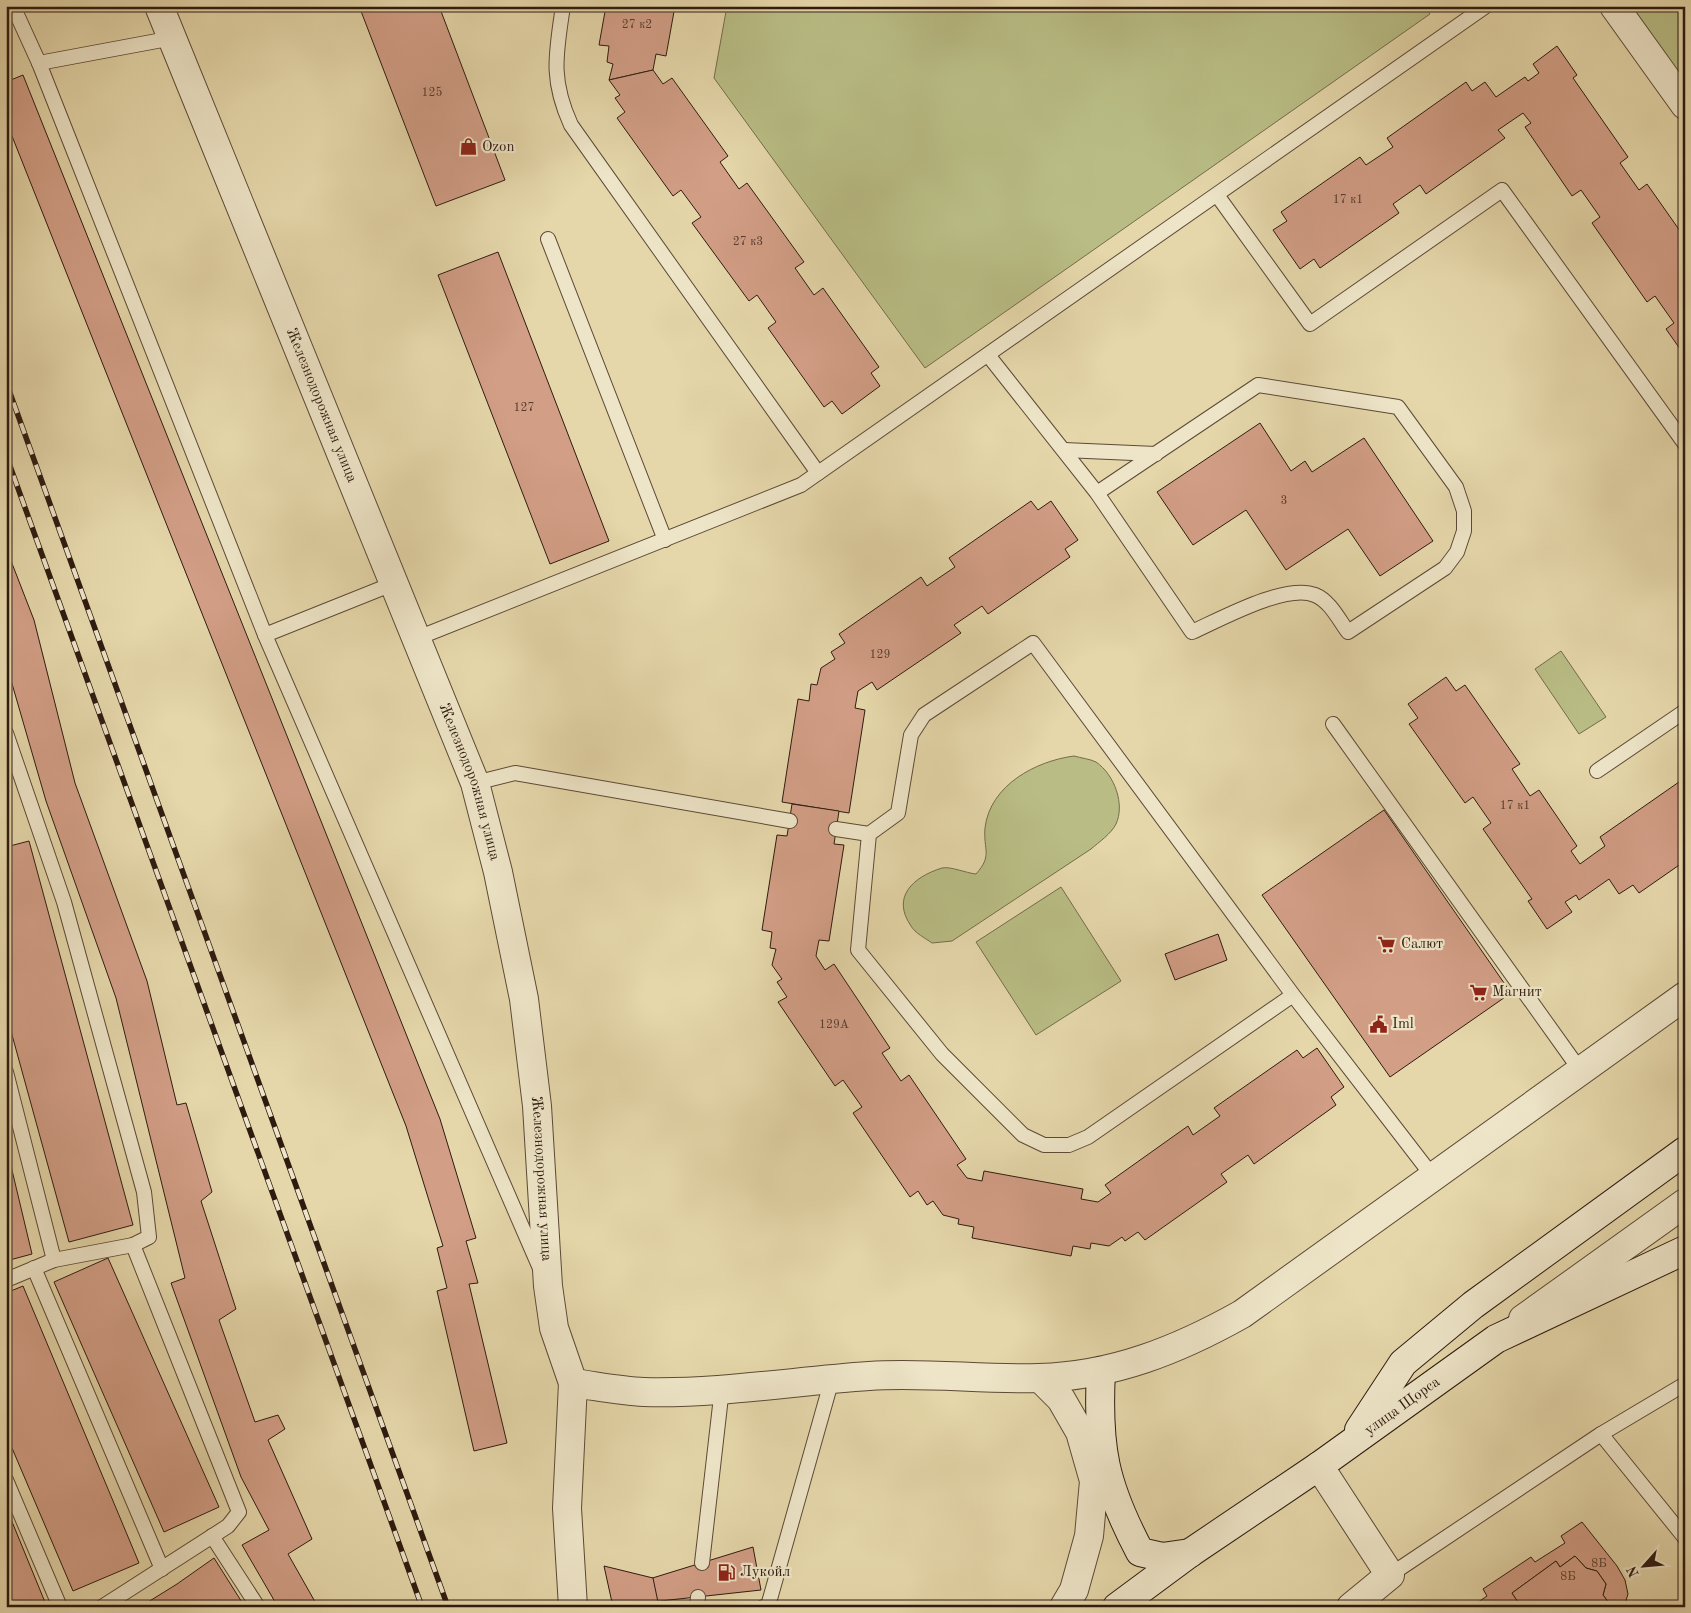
<svg xmlns="http://www.w3.org/2000/svg" width="1691" height="1613" viewBox="0 0 1691 1613" font-family="'Old Standard TT',serif">
	<style>
		.green { fill: #b9bd85; stroke: #746c4a }
		.building { fill: #d29e86; stroke: #2e1b10 }
		.lines { fill: none; stroke-linecap: round; stroke-linejoin: round }
		.service-casing { stroke: #5c4a36; stroke-width: 16 }
		.minor-casing { stroke: #5c4a36; stroke-width: 30 }
		.tertiary-casing { stroke: #5c4a36; stroke-width: 30 }
		.secondary-casing { stroke: #2e1b10; stroke-width: 30 }
		.service { stroke: #eee5c8; stroke-width: 14 }
		.minor { stroke: #eee5c8; stroke-width: 28 }
		.tertiary { stroke: #eee5c8; stroke-width: 28 }
		.secondary { stroke: #eee5c8; stroke-width: 28 }
		.rail-casing { stroke: #2e1b10; stroke-width: 5.5 }
		.rail { stroke: #eee5c8; stroke-width: 4; stroke-dasharray: 11; stroke-linecap: butt }
		.labels { text-anchor: middle; dominant-baseline: central; stroke-width: 4.5; stroke-linejoin: round; paint-order: stroke }
		.number-label { font-size: 12px; fill: #573c2e }
		.poi-label { font-size: 15px; fill: #2e1b10; stroke: #eee5c8; text-anchor: start }
		.street-label { font-size: 15px; fill: #2e1b10; stroke: #eee5c8 }
	</style>
	<rect width="100%" height="100%" fill="#e5d7aa"/>
	<filter id="stains"><feTurbulence type="fractalNoise" baseFrequency=".004" numOctaves="4"/><feColorMatrix values="0 0 0 0 .2 0 0 0 0 .09 0 0 0 0 .02 0 0 0 .5 -.17"/></filter>
	<radialGradient id="worn" r=".72"><stop offset=".6" stop-color="#630" stop-opacity="0"/><stop offset="1" stop-color="#630" stop-opacity=".3"/></radialGradient>
	<g class="green">
		<polygon points="727,6 1425,6 1430,14 925,368 714,78"/>
		<polygon points="1628,6 1685,6 1685,86"/>
		<polygon points="1561,651 1606,717 1579,734 1535,669"/>
		<path d="M1074,756C1081,758 1090,759 1096,762C1115,775 1125,805 1116,824C1111,834 1099,842 1091,849L952,941L932,943C925,938 915,933 911,926C891,897 913,877 942,868C950,866 966,873 976,874C993,855 983,850 985,828C990,785 1036,761 1074,756Z"/>
		<polygon points="1061,887 1121,981 1036,1035 976,942"/>
	</g>
	<g class="building">
		<polygon points="359,6 439,6 505,180 436,206"/>
		<polygon points="606,6 675,6 666,56 656,54 653,70 609,80 613,64 607,62 609,46 599,45"/>
		<polygon points="1557,46 1577,75 1573,78 1628,157 1620,163 1639,190 1647,184 1685,238 1685,356 1666,329 1674,323 1655,296 1647,302 1592,223 1600,217 1581,190 1572,196 1525,127 1531,123 1523,113 1498,130 1505,138 1426,194 1420,185 1393,204 1399,213 1320,268 1314,259 1300,269 1273,230 1287,221 1281,212 1360,157 1366,165 1393,147 1387,138 1466,82 1472,91 1485,82 1496,97 1525,77 1528,81 1539,73 1533,64"/>
		<polygon points="653,70 663,84 672,78 728,156 720,162 739,189 747,183 804,262 795,268 814,295 823,288 879,367 871,373 880,386 842,414 832,401 824,407 768,328 776,322 757,295 749,301 692,223 701,217 681,190 673,196 617,118 625,112 615,98 620,95 609,80"/>
		<polygon points="23,75 440,1119 476,1238 466,1241 478,1283 469,1284 507,1443 474,1451 437,1291 447,1288 437,1248 443,1246 406,1126 6,121 6,82"/>
		<polygon points="498,252 609,541 550,564 438,275"/>
		<polygon points="1260,423 1291,471 1305,461 1312,472 1364,438 1433,541 1380,576 1348,529 1286,570 1246,510 1193,545 1157,492"/>
		<polygon points="1031,501 1038,510 1051,501 1078,540 1065,549 1070,557 988,614 982,606 954,625 961,633 877,690 872,682 858,691 855,708 865,710 849,813 782,802 798,699 809,701 811,684 817,685 821,668 835,659 831,652 845,643 839,634 921,577 927,586 955,567 949,558"/>
		<polygon points="6,548 34,620 75,783 147,981 177,1105 186,1103 212,1192 201,1201 236,1309 219,1320 255,1422 278,1415 285,1429 268,1440 312,1539 288,1554 318,1607 278,1607 242,1545 269,1530 241,1477 171,1283 185,1278 116,998 46,801 6,663"/>
		<polygon points="1446,677 1456,691 1465,685 1520,764 1512,769 1530,796 1539,790 1577,846 1571,851 1580,864 1605,846 1600,837 1679,782 1685,791 1685,861 1639,893 1633,885 1619,894 1609,879 1579,900 1576,895 1565,902 1572,912 1547,929 1528,901 1532,899 1483,829 1491,823 1473,797 1465,803 1409,724 1418,718 1408,704"/>
		<polygon points="792,804 839,811 834,844 844,845 829,941 819,940 816,956 825,970 834,964 890,1048 882,1053 901,1081 909,1075 966,1159 957,1165 967,1178 982,1181 984,1171 1083,1189 1081,1199 1098,1202 1111,1193 1105,1185 1188,1126 1193,1135 1220,1116 1214,1108 1297,1050 1303,1058 1317,1048 1344,1087 1331,1097 1336,1105 1254,1164 1248,1155 1221,1174 1227,1182 1145,1240 1138,1232 1125,1241 1122,1237 1109,1246 1091,1243 1090,1249 1073,1246 1071,1256 972,1238 974,1227 958,1224 959,1219 943,1215 933,1201 927,1205 918,1191 910,1197 853,1113 862,1107 843,1080 835,1086 778,1002 787,997 777,982 782,979 772,965 776,949 770,948 772,932 762,930 777,835 787,836"/>
		<polygon points="1384,810 1511,993 1390,1077 1262,895"/>
		<polygon points="29,841 133,1225 69,1242 6,1013 6,847"/>
		<polygon points="1218,934 1227,960 1175,980 1165,954"/>
		<polygon points="6,1145 32,1254 6,1261"/>
		<polygon points="108,1258 219,1507 164,1532 54,1282"/>
		<polygon points="23,1286 139,1563 73,1591 6,1434 6,1293"/>
		<polygon points="6,1507 47,1607 6,1607"/>
		<polygon points="1582,1522 1617,1566 1625,1580 1628,1594 1624,1607 1612,1607 1603,1595 1606,1584 1597,1571 1586,1568 1575,1556 1560,1567 1556,1561 1512,1593 1518,1602 1512,1607 1471,1607 1487,1596 1483,1589 1531,1557 1535,1562 1565,1543 1561,1536"/>
		<polygon points="753,1547 761,1590 651,1602 646,1580"/>
		<polygon points="1575,1556 1586,1568 1597,1571 1606,1584 1603,1595 1612,1607 1512,1607 1518,1602 1512,1593 1556,1561 1560,1567"/>
		<polygon points="214,1558 245,1607 140,1607 177,1584"/>
		<polygon points="604,1566 653,1578 659,1607 613,1607"/>
	</g>
	<g class="lines">
		<defs>
			<g id="service">
				<polyline points="13,6 39,63"/>
				<path d="M563,6C556,54 550,79 571,125L818,473"/>
				<polyline points="173,38 39,63 265,635 539,1266"/>
				<polyline points="1217,195 1310,324 1502,190 1685,444"/>
				<polyline points="548,239 665,540"/>
				<path d="M988,355L1097,493L1192,632C1221,619 1286,583 1315,595C1330,601 1339,620 1348,632L1445,568L1457,552L1464,531V511L1456,487L1398,407L1258,385L1097,493"/>
				<polyline points="1064,450 1156,454"/>
				<polyline points="265,635 395,583"/>
				<polyline points="415,639 801,485 1486,6"/>
				<polyline points="1333,724 1580,1070"/>
				<polyline points="6,733 64,902 144,1192 149,1237 133,1245 239,1512 228,1526 102,1607"/>
				<polyline points="1597,771 1685,711"/>
				<polyline points="475,783 515,773 790,821"/>
				<polyline points="836,829 869,834"/>
				<polyline points="1293,995 1088,1137 1069,1145 1044,1145 1023,1135 942,1054 858,950 869,834 898,813 911,735 924,715 1033,643 1293,995 1434,1178"/>
				<polyline points="6,1072 54,1260"/>
				<polyline points="34,1268 162,1569"/>
				<polyline points="6,1280 54,1260 133,1245"/>
				<polyline points="1601,1434 1685,1538"/>
				<polyline points="6,1480 60,1607"/>
				<polyline points="212,1536 258,1607"/>
				<polyline points="702,1563 722,1388"/>
				<polyline points="1390,1575 1601,1434 1685,1384"/>
				<polyline points="697,1607 698,1597"/>
				<polyline points="763,1607 768,1606 832,1379"/>
			</g>
			<g id="minor">
				<polyline points="1614,6 1685,105"/>
				<polyline points="1523,1319 1685,1203"/>
			</g>
			<g id="tertiary">
				<path id="s1" d="M159,6L475,783L498,872L524,999L537,1106L548,1286L554,1328L573,1383L567,1508L573,1607"/>
				<polyline points="1040,1378 1061,1399 1080,1432 1094,1481 1089,1536 1074,1590 1064,1607"/>
				<path d="M573,1383C596,1386 620,1391 644,1392C719,1394 795,1381 869,1376C926,1372 983,1380 1039,1378C1113,1376 1178,1350 1242,1314L1685,996"/>
				<polyline points="1319,1466 1390,1575 1351,1607"/>
			</g>
			<g id="secondary">
				<path d="M1101,1371C1097,1447 1104,1484 1140,1552L1162,1557L1190,1553"/>
				<polyline points="1359,1430 1403,1363 1473,1305 1685,1151"/>
				<path id="s2" d="M1117,1607L1190,1553L1319,1466L1496,1339L1685,1250"/>
			</g>
		</defs>
		<use href="#service" class="service-casing"/>
		<use href="#minor" class="minor-casing"/>
		<use href="#tertiary" class="tertiary-casing"/>
		<use href="#secondary" class="secondary-casing"/>
		<use href="#service" class="service"/>
		<use href="#minor" class="minor"/>
		<use href="#tertiary" class="tertiary"/>
		<use href="#secondary" class="secondary"/>
		<defs>
			<g id="rail">
				<polyline points="6,382 448,1607"/>
				<polyline points="6,455 422,1607"/>
			</g>
		</defs>
		<use href="#rail" class="rail-casing"/>
		<use href="#rail" class="rail"/>
	</g>
	<defs>
		<symbol id="shop-bare" viewBox="-9 -9 18 18"><path d="M-5-2.5h2.3a2.7 3.5 0 0 1 5.4 0H5L5.5 6h-11ZM-1.5-2.5h3a1.5 2.3 0 0 0-3 0Z" fill="#8f2418" stroke="#eee5c8" stroke-width="2.5" paint-order="stroke"/></symbol>
		<symbol id="supermarket-bare" viewBox="-9 -9 18 18"><path d="M-6-5.5h2.5l.6 2H6L4.5 2H-2.5L-4.4-4H-6ZM-1.5 3.2a1.3 1.3 0 1 0 .1 0ZM3 3.2a1.3 1.3 0 1 0 .1 0Z" fill="#8f2418" stroke="#eee5c8" stroke-width="2.5" paint-order="stroke"/></symbol>
		<symbol id="civic-bare" viewBox="-9 -9 18 18"><path d="M-.6-6.5H3V-4.5H.6V-3L4-1V1h2V6H-6V1h2V-1L-.6-3ZM-1.2 2.5V6h2.4V2.5Z" fill="#8f2418" stroke="#eee5c8" stroke-width="2.5" paint-order="stroke"/></symbol>
		<symbol id="fuel-bare" viewBox="-9 -9 18 18"><path d="M-5.5-6h7V0h2V4h1.3V-2.5L3-4.5l.8-.8L6-3V5H2.5V1h-1V6h-7ZM-4.2-4.7v3.2H.2V-4.7Z" fill="#8f2418" stroke="#eee5c8" stroke-width="2.5" paint-order="stroke"/></symbol>
	</defs>
	<g fill-rule="evenodd">
		<use href="#shop-bare" x="456" y="134" width="25" height="25"/>
		<use href="#supermarket-bare" x="1374" y="932" width="25" height="25"/>
		<use href="#supermarket-bare" x="1466" y="980" width="25" height="25"/>
		<use href="#civic-bare" x="1366" y="1012" width="25" height="25"/>
		<use href="#fuel-bare" x="714" y="1560" width="25" height="25"/>
	</g>
	<g class="labels">
		<g class="number-label">
			<text x="637" y="25">27 к2</text>
			<text x="432" y="93">125</text>
			<text x="1348" y="200">17 к1</text>
			<text x="748" y="242">27 к3</text>
			<text x="524" y="408">127</text>
			<text x="1284" y="501">3</text>
			<text x="880" y="655">129</text>
			<text x="1515" y="806">17 к1</text>
			<text x="834" y="1025">129А</text>
			<text x="1599" y="1564">8Б</text>
			<text x="1568" y="1577">8Б</text>
		</g>
		<g class="poi-label">
			<text x="482" y="147">Ozon</text>
			<text x="1401" y="944">Салют</text>
			<text x="1492" y="992">Магнит</text>
			<text x="1392" y="1024">Iml</text>
			<text x="740" y="1572">Лукойл</text>
		</g>
		<g class="street-label">
			<text stroke="none"><textPath href="#s1" startOffset="431">Железнодорожная улица</textPath></text>
			<text stroke="none"><textPath href="#s1" startOffset="836">Железнодорожная улица</textPath></text>
			<text stroke="none"><textPath href="#s1" startOffset="1241">Железнодорожная улица</textPath></text>
			<text stroke="none"><textPath href="#s2" startOffset="349">улица Щорса</textPath></text>
		</g>
	</g>
	<rect width="1691" height="1613" fill="none" stroke="#e5d7aa" stroke-width="25"/>
	<rect x="8" y="8" width="1676" height="1598" fill="none" stroke="#2e1b10" stroke-width="2.5"/>
	<rect x="12" y="12" width="1666" height="1588" fill="none" stroke="#2e1b10"/>
	<g transform="translate(1644 1566) rotate(243)" stroke="#eee5c8" stroke-width="4" paint-order="stroke">
	<path d="M0-4L9 19L0 12L-9 19Z" fill="#2e1b10"/>
	<text y="-8" font-size="14" font-weight="bold" text-anchor="middle" fill="#2e1b10">N</text>
	</g>
	<rect width="100%" height="100%" filter="url(#stains)"/>
	<rect width="100%" height="100%" fill="url(#worn)"/>
</svg>
